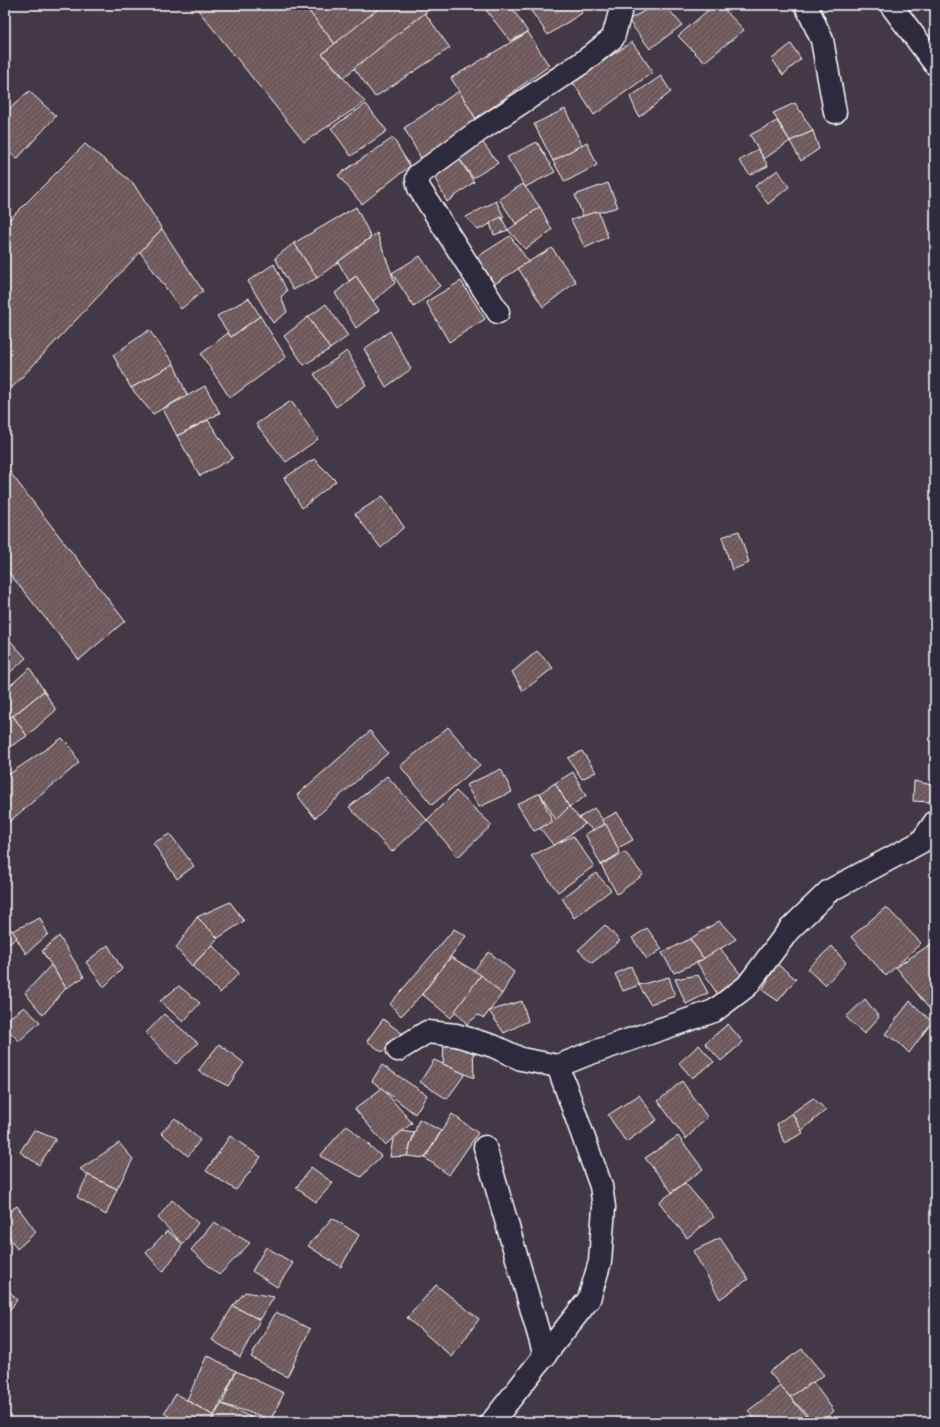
<svg xmlns="http://www.w3.org/2000/svg" width="940" height="1427" viewBox="0 0 940 1427" font-family="'Comic Neue',sans-serif">
	<style>
		.building { fill: url(#building-hatch); stroke: #fff }
		.lines { fill: none; stroke-linecap: round; stroke-linejoin: round }
		.minor-casing { stroke: #fff; stroke-width: 25 }
		.minor { stroke: #2f2a3d; stroke-width: 22 }
	</style>
	<defs>
		<pattern id="building-hatch" width="6" height="6" patternUnits="userSpaceOnUse"><rect width="6" height="6" fill="#6e595c"/><path d="M-1 1l2-2M0 6l6-6M5 7l2-2" fill="none" stroke="#847274"/></pattern>
	</defs>
	<rect width="100%" height="100%" fill="#423846"/>
	<filter id="ink" filterUnits="userSpaceOnUse"><feTurbulence type="fractalNoise" baseFrequency=".025" numOctaves="2"/><feDisplacementMap in="SourceGraphic" scale="8" xChannelSelector="R" yChannelSelector="G"/><feConvolveMatrix kernelMatrix="1 2 1 2 8 2 1 2 1" color-interpolation-filters="sRGB"/></filter>
	<g filter="url(#ink)">
		<g class="building">
			<polygon points="194,5 304,5 335,44 322,54 365,102 304,142"/>
			<polygon points="304,5 385,5 336,45"/>
			<polygon points="383,5 435,5 344,77 322,54"/>
			<polygon points="482,5 510,5 528,32 510,41"/>
			<polygon points="527,5 577,5 582,13 548,35"/>
			<polygon points="655,5 665,5 682,25 650,49 628,20"/>
			<polygon points="714,5 720,5 744,30 704,62 678,36"/>
			<polygon points="425,13 450,48 375,97 354,68"/>
			<polygon points="528,32 549,66 476,119 451,78"/>
			<polygon points="632,42 653,72 594,115 572,81"/>
			<polygon points="791,44 801,59 783,75 772,59"/>
			<polygon points="661,76 671,92 639,117 630,97"/>
			<polygon points="29,91 56,116 17,159 5,148 5,113"/>
			<polygon points="459,91 476,119 422,160 404,128"/>
			<polygon points="795,103 813,131 790,141 773,113"/>
			<polygon points="366,104 387,131 351,156 331,128"/>
			<polygon points="565,109 582,145 553,161 534,124"/>
			<polygon points="777,121 790,141 764,159 750,135"/>
			<polygon points="813,131 819,149 801,161 790,141"/>
			<polygon points="393,138 410,166 362,204 338,175"/>
			<polygon points="480,139 498,163 473,178 456,154"/>
			<polygon points="537,142 555,172 525,187 507,157"/>
			<polygon points="587,142 597,165 565,182 553,161"/>
			<polygon points="85,144 133,183 162,229 5,395 5,224"/>
			<polygon points="758,149 768,166 750,175 739,161"/>
			<polygon points="456,154 474,182 447,202 433,174"/>
			<polygon points="778,170 789,187 768,204 755,186"/>
			<polygon points="608,183 618,207 583,217 575,195"/>
			<polygon points="523,184 540,207 516,224 499,199"/>
			<polygon points="496,201 504,217 478,230 466,217"/>
			<polygon points="356,207 371,237 317,278 294,243"/>
			<polygon points="540,207 552,230 525,249 508,230"/>
			<polygon points="598,211 608,237 585,248 571,220"/>
			<polygon points="501,217 508,230 494,235 490,223"/>
			<polygon points="162,229 203,291 181,309 140,252"/>
			<polygon points="377,233 395,283 373,301 356,276 349,281 338,262"/>
			<polygon points="510,236 529,262 488,288 469,262"/>
			<polygon points="294,243 317,278 293,290 275,258"/>
			<polygon points="552,248 576,282 543,307 518,268"/>
			<polygon points="420,256 440,286 414,307 392,273"/>
			<polygon points="274,264 287,291 281,297 287,312 273,323 248,281"/>
			<polygon points="356,276 379,310 356,328 335,293"/>
			<polygon points="461,281 485,319 449,342 426,302"/>
			<polygon points="249,298 260,316 231,337 217,316"/>
			<polygon points="326,304 348,336 330,349 308,317"/>
			<polygon points="260,316 286,357 230,398 201,354 228,333 231,337"/>
			<polygon points="308,317 330,349 304,365 284,336"/>
			<polygon points="149,330 174,364 131,388 113,355"/>
			<polygon points="390,331 411,369 386,387 364,349"/>
			<polygon points="347,351 366,385 336,407 314,374"/>
			<polygon points="174,364 187,395 153,414 131,388"/>
			<polygon points="205,386 220,413 177,436 163,409"/>
			<polygon points="291,401 318,439 286,462 256,424"/>
			<polygon points="208,420 233,458 200,476 177,436"/>
			<polygon points="314,459 336,481 302,508 284,478"/>
			<polygon points="5,466 125,621 79,660 5,568"/>
			<polygon points="383,496 404,527 381,548 355,514"/>
			<polygon points="739,531 749,563 732,570 722,537"/>
			<polygon points="5,635 26,658 5,677"/>
			<polygon points="537,651 553,668 523,691 512,672"/>
			<polygon points="30,668 44,691 5,722 5,690"/>
			<polygon points="44,691 56,710 27,736 13,716"/>
			<polygon points="13,716 27,736 5,750 5,722"/>
			<polygon points="448,727 480,765 432,805 400,766"/>
			<polygon points="370,731 388,753 315,818 297,795"/>
			<polygon points="62,738 71,747 79,763 5,825 5,777"/>
			<polygon points="582,751 596,772 582,779 568,758"/>
			<polygon points="501,769 512,792 479,807 466,785"/>
			<polygon points="573,772 586,796 569,807 555,783"/>
			<polygon points="387,776 427,820 392,852 349,807"/>
			<polygon points="914,781 932,785 930,802 913,801"/>
			<polygon points="555,783 569,807 556,820 540,793"/>
			<polygon points="456,791 492,825 458,857 427,820"/>
			<polygon points="540,793 553,823 534,831 517,804"/>
			<polygon points="569,807 585,824 554,846 540,828 556,820"/>
			<polygon points="594,808 606,824 593,830 579,818"/>
			<polygon points="617,812 633,840 618,848 602,820"/>
			<polygon points="606,824 620,853 601,865 585,834"/>
			<polygon points="170,834 194,866 177,879 153,843"/>
			<polygon points="573,836 594,866 558,892 531,856"/>
			<polygon points="625,852 643,875 617,894 601,865"/>
			<polygon points="596,873 611,890 574,918 562,898"/>
			<polygon points="230,902 244,921 218,938 197,917"/>
			<polygon points="886,907 921,943 886,976 851,937"/>
			<polygon points="197,917 218,938 192,966 176,948"/>
			<polygon points="40,918 48,934 26,954 12,931"/>
			<polygon points="719,921 736,939 704,959 690,939"/>
			<polygon points="5,922 17,937 5,948"/>
			<polygon points="605,925 620,941 592,963 578,950"/>
			<polygon points="647,928 662,949 647,959 632,938"/>
			<polygon points="454,929 466,936 422,994 401,1016 390,1004"/>
			<polygon points="59,936 84,977 66,988 42,951"/>
			<polygon points="690,939 704,959 674,973 662,953"/>
			<polygon points="931,944 935,948 935,1007 931,1011 896,967"/>
			<polygon points="108,945 122,969 104,987 86,962"/>
			<polygon points="212,945 239,973 220,993 192,966"/>
			<polygon points="832,946 846,963 825,985 807,969"/>
			<polygon points="720,948 746,981 722,1001 697,963"/>
			<polygon points="489,952 514,972 502,994 473,971"/>
			<polygon points="451,957 481,975 451,1018 422,994"/>
			<polygon points="777,964 796,979 778,1001 762,990"/>
			<polygon points="51,965 66,988 43,1015 25,993"/>
			<polygon points="631,966 639,985 623,991 615,974"/>
			<polygon points="481,975 502,994 484,1018 478,1015 467,1024 455,1011"/>
			<polygon points="698,975 708,993 686,1004 675,979"/>
			<polygon points="669,977 675,996 650,1004 639,985"/>
			<polygon points="179,986 200,1003 183,1022 160,1001"/>
			<polygon points="865,999 879,1017 864,1034 846,1017"/>
			<polygon points="522,1001 528,1021 504,1033 489,1011"/>
			<polygon points="910,1001 932,1022 909,1053 898,1042 885,1034"/>
			<polygon points="24,1007 40,1022 19,1041 5,1027 5,1021"/>
			<polygon points="164,1014 198,1043 176,1064 146,1033"/>
			<polygon points="383,1019 403,1034 382,1052 367,1041"/>
			<polygon points="728,1024 743,1042 721,1061 705,1043"/>
			<polygon points="444,1041 473,1043 474,1078 443,1064"/>
			<polygon points="219,1044 244,1063 228,1086 198,1071"/>
			<polygon points="699,1045 714,1062 692,1078 679,1063"/>
			<polygon points="434,1060 465,1074 447,1099 420,1082"/>
			<polygon points="382,1065 427,1095 415,1114 372,1081"/>
			<polygon points="682,1081 707,1117 686,1139 658,1101"/>
			<polygon points="382,1088 412,1123 385,1145 355,1109"/>
			<polygon points="639,1095 657,1120 626,1142 608,1115"/>
			<polygon points="813,1098 826,1110 801,1131 792,1113"/>
			<polygon points="792,1113 803,1133 784,1143 777,1124"/>
			<polygon points="452,1114 478,1133 449,1175 425,1158"/>
			<polygon points="175,1118 200,1140 188,1156 161,1133"/>
			<polygon points="419,1119 441,1131 425,1158 407,1156"/>
			<polygon points="347,1125 381,1156 361,1177 320,1156"/>
			<polygon points="34,1130 56,1139 39,1165 20,1152"/>
			<polygon points="402,1131 414,1133 407,1156 390,1157 393,1139"/>
			<polygon points="230,1136 261,1157 236,1190 206,1171"/>
			<polygon points="678,1136 703,1169 672,1192 645,1158"/>
			<polygon points="119,1143 133,1159 117,1189 88,1175 80,1169"/>
			<polygon points="311,1167 333,1183 316,1202 296,1188"/>
			<polygon points="88,1175 117,1189 106,1215 77,1197"/>
			<polygon points="685,1183 714,1217 687,1238 659,1202"/>
			<polygon points="172,1200 198,1223 183,1244 158,1218"/>
			<polygon points="17,1206 36,1232 17,1249 5,1231 5,1214"/>
			<polygon points="332,1218 359,1235 341,1267 308,1246"/>
			<polygon points="214,1222 250,1243 219,1275 191,1250"/>
			<polygon points="167,1231 183,1244 163,1272 146,1253"/>
			<polygon points="720,1238 748,1279 720,1299 693,1251"/>
			<polygon points="266,1247 293,1263 277,1287 252,1271"/>
			<polygon points="436,1285 479,1319 452,1357 407,1318"/>
			<polygon points="5,1286 17,1300 5,1316"/>
			<polygon points="245,1292 274,1297 260,1320 233,1306"/>
			<polygon points="233,1306 260,1320 240,1357 212,1340"/>
			<polygon points="276,1312 310,1329 287,1377 251,1357"/>
			<polygon points="802,1349 824,1375 790,1397 769,1372"/>
			<polygon points="207,1355 236,1371 214,1416 187,1400"/>
			<polygon points="236,1371 284,1393 271,1419 222,1404"/>
			<polygon points="813,1382 834,1411 821,1422 814,1422 790,1397"/>
			<polygon points="780,1386 790,1397 811,1422 758,1422 748,1411"/>
			<polygon points="176,1394 214,1416 210,1422 177,1422 164,1413"/>
			<polygon points="222,1404 251,1417 249,1422 210,1422"/>
		</g>
		<g class="lines">
			<defs>
				<g id="minor">
					<polyline points="806,5 822,40 835,112"/>
					<polyline points="891,5 935,64"/>
					<polyline points="498,312 419,188 417,179 418,175 480,130 583,62 613,38 622,5"/>
					<polyline points="398,1050 427,1032 456,1035 493,1046 521,1059 558,1066"/>
					<polyline points="485,1147 545,1356"/>
					<polyline points="492,1422 589,1299 600,1262 604,1207 601,1186 558,1066 588,1054 714,1011 747,986 789,930 829,891 921,842 935,822"/>
				</g>
			</defs>
			<use href="#minor" class="minor-casing"/>
			<use href="#minor" class="minor"/>
		</g>
	</g>
	<rect width="940" height="1427" fill="none" stroke="#2f2a3d" stroke-width="20"/>
	<rect x="10" y="10" width="920" height="1407" fill="none" stroke="#fff" stroke-width="1.5" filter="url(#ink)"/>
</svg>
